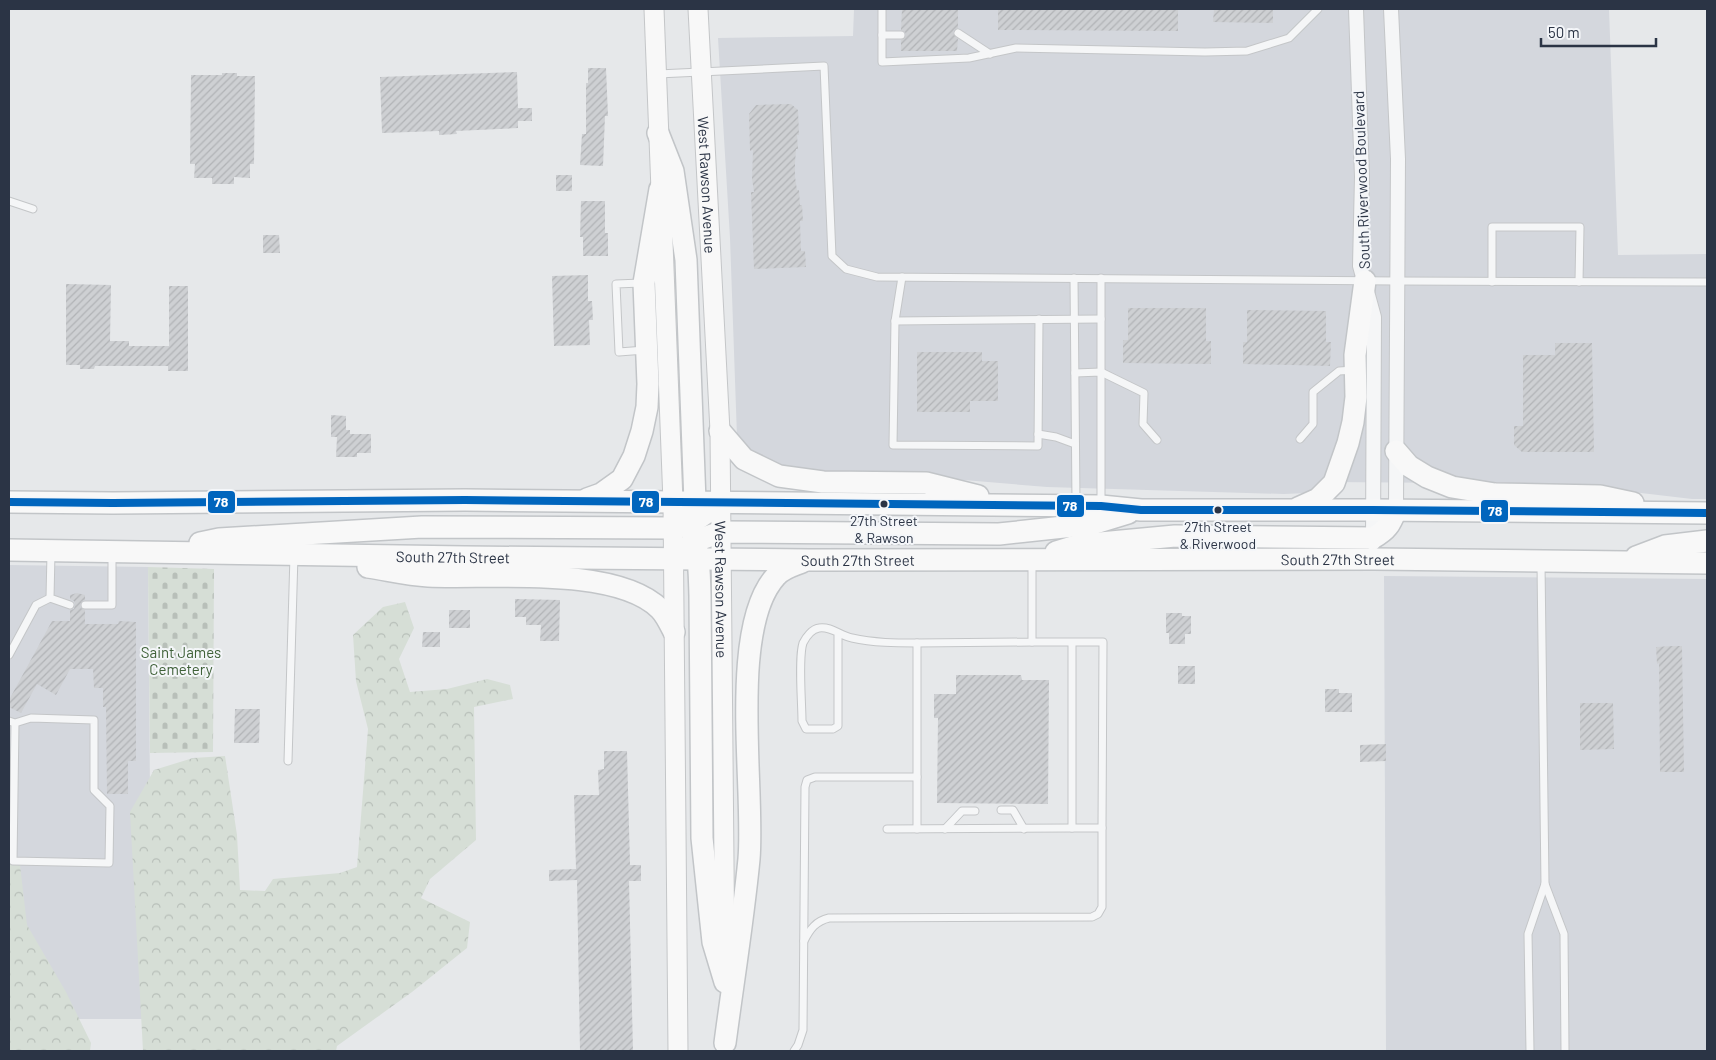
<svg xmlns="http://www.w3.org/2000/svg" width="1716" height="1060" viewBox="0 0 1716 1060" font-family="Barlow,sans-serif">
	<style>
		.built { fill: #d4d7dd }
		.forest { fill: url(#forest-crowns) }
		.cemetery { fill: url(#cemetery-stones) }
		.building { fill: url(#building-hatch) }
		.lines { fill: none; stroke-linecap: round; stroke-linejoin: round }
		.lane-casing { stroke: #c4c6c8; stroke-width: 9 }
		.street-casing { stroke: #c4c6c8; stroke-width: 16 }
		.secondary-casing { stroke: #c4c6c8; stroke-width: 21 }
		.primary-casing { stroke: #c2c5c8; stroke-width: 24 }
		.lane { stroke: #f5f6f7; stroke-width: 7 }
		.street { stroke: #f5f6f7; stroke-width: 14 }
		.secondary { stroke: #f8f8f8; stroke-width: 19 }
		.primary { stroke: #f8f8f8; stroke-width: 21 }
		.bus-1-casing { stroke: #f4f6f9; stroke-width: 11 }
		.bus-1 { stroke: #0065bd; stroke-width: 8 }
		.bus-dot { fill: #2b3445; stroke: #f4f6f9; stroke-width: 2 }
		.labels { text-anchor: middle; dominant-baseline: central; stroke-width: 4; stroke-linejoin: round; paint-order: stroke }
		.bus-label { font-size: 14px; fill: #2b3445; stroke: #f4f6f9 }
		.street-label { font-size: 15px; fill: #2b3445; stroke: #f4f6f9 }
		.park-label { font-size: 15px; fill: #3f6138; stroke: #f4f6f9 }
		.line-badge { stroke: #f4f6f9; stroke-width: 2 }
		.badge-label { font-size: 14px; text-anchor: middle; font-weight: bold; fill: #fff }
	</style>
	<defs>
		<pattern id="forest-crowns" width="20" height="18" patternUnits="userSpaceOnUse" patternTransform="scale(1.25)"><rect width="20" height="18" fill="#d6ded6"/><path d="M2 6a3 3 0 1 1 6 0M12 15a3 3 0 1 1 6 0" fill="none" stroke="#b8bfb9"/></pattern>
		<pattern id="cemetery-stones" width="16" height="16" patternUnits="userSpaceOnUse" patternTransform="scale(1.25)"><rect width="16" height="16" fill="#d6ded6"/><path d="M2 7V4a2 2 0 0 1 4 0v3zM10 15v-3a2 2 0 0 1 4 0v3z" fill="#b8bfb9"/></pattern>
		<pattern id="building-hatch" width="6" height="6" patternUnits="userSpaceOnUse" patternTransform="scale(1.25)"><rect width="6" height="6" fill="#ced0d3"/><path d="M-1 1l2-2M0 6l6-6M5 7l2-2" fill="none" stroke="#b1b3b6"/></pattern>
	</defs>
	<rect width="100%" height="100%" fill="#e6e8ea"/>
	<g class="built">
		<polygon points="854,9 1609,9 1618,255 1707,254 1707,499 1692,499 1607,489 1464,483 1326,482 1307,493 1284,494 1047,487 940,478 803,473 755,459 737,437 730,238 718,38 853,36"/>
		<polygon points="9,565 148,567 152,1019 9,1019"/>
		<polygon points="1384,576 1707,579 1707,1051 1386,1051"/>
	</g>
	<g class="forest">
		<polygon points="405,602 414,628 399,659 410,692 447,689 487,679 510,685 513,699 474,707 476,840 430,879 421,898 470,922 467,948 412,992 337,1046 336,1051 143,1051 130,812 154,770 193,758 225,756 237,835 240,890 265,891 273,879 340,873 357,867 368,729 356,681 353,635 383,607"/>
		<polygon points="9,838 20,865 27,925 66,992 91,1043 90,1051 9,1051"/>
	</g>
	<polygon class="cemetery" points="148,567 214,569 213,752 150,753"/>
	<g class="building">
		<polygon points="902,9 958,9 958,28 954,30 953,33 958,39 957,51 901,51 901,40 906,35 905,32 901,30"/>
		<polygon points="998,9 1178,9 1178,31 998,30"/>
		<polygon points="1214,9 1273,9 1273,23 1213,22"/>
		<polygon points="588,68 606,68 608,116 605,116 603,166 580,165 582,134 586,134 586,83 588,83"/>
		<polygon points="517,72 518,108 532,108 532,121 518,121 518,128 456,131 457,134 439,135 439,131 382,133 380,77"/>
		<polygon points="222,73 237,73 237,76 255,76 254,164 250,164 250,178 234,177 234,184 212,184 212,178 194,178 195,164 190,164 191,75 222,75"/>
		<polygon points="791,104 798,110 799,135 797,135 798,149 796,149 795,163 795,177 797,190 799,190 800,205 802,205 803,221 800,221 801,251 805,251 806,267 754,269 751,192 754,192 752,179 753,150 750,151 749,114 756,105"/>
		<rect x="556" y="175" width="16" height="16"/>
		<polygon points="581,201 605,201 605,233 608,233 608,256 583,256 583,237 580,237"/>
		<polygon points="263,235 279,235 280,253 263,253"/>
		<polygon points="588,275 588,301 592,301 593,320 589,320 590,345 554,346 552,276"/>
		<polygon points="66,284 111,285 110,341 129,341 129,346 169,346 169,286 188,286 188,371 168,371 168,366 95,366 94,369 80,369 80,365 66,365"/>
		<polygon points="1128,308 1206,308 1206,341 1211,341 1211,364 1123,363 1123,340 1128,340"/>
		<polygon points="1247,310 1326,311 1326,342 1331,342 1330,366 1243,364 1243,342 1247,342"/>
		<polygon points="1555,343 1592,343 1594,452 1522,452 1514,445 1514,426 1523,426 1523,355 1555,355"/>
		<polygon points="917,352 982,352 982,361 998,361 998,401 970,401 970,412 917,412"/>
		<polygon points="331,415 346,416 346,430 350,430 350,434 371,434 371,453 357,453 357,457 336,457 337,437 331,437"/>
		<polygon points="77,593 85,595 85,600 82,601 80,605 81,608 85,610 85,624 118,624 119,621 136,622 136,761 128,761 128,794 107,794 106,707 103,707 103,688 94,688 93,669 70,669 56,695 37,684 21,713 9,707 9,700 52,621 70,621 70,610 74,609 75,604 74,601 70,599 70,595"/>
		<polygon points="515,599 560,600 559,641 540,641 541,625 526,625 526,617 515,617"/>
		<rect x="449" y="610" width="21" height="18"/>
		<polygon points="1166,613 1182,613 1182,616 1191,616 1191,634 1185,634 1185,644 1169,644 1169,633 1166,633"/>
		<polygon points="423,632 440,632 440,647 422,647"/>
		<polygon points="1673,646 1682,646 1684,772 1660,772 1659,663 1657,664 1656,647"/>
		<rect x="1178" y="666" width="17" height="18"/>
		<polygon points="956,675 1021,675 1022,680 1049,680 1048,804 937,803 938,718 934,718 934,694 956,694"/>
		<polygon points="1325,689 1339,689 1339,693 1352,693 1352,712 1325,712"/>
		<polygon points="1580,703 1613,703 1614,749 1580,750"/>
		<polygon points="235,709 260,709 259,743 234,743"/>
		<polygon points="1386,744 1386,761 1360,762 1360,745"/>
		<polygon points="604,751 627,751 630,865 641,865 641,881 629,881 633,1051 580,1051 577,880 549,881 549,870 576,869 574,795 599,795 598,770 604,769"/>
	</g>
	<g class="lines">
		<defs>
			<g id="lane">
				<polyline points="882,9 882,62 969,58 1016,48 1205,52 1247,51 1289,38 1318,9"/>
				<polyline points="958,33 990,54"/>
				<polyline points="882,35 901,35"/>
				<polyline points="658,74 824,66 832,256 846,269 877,277 1397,281 1707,282"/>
				<polyline points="9,201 33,209"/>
				<polyline points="902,277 895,321 893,445 1038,446 1039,319"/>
				<polyline points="1074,278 1076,503"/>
				<polyline points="1101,278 1101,503"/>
				<polyline points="1492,282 1492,227 1580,227 1579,282"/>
				<polyline points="641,283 616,284 619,352 645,350"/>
				<polyline points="895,321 1101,319"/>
				<polyline points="1075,373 1101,372 1144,393 1143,424 1157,440"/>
				<polyline points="1038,434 1056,437 1075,444"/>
				<polyline points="1300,439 1313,424 1313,392 1339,371 1354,370"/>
				<polyline points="51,553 50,598 70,605"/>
				<polyline points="85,605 112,605 112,554"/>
				<path d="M838,634V726L833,729H806L802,721C802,702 798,658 803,643C806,637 812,629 819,628C831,626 841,636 852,638C874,643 896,643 917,643"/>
				<polyline points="1032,642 1103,642 1102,828 1072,828 1072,642"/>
				<polyline points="9,655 36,605 50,598"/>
				<polyline points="9,721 15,723 31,718 94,720 94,790 110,806 109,863 13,861 15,723"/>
				<polyline points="288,761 294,555"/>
				<polyline points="1001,810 1013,810 1024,829"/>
				<polyline points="887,829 1072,828"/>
				<polyline points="917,829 917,777"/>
				<polyline points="945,829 962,811 975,811"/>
				<polyline points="1545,884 1564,934 1565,1051"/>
				<path d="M804,941C810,929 816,921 829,918L1092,917L1098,914L1102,907V828"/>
				<polyline points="794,1051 798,1045 803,1030 805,787 807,780 815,777 917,777 917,643 1032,642 1032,563"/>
				<polyline points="1530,1051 1528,934 1545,884 1541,564"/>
			</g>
			<g id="street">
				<polyline points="1356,9 1362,177 1360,266 1374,317 1373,543"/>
				<polyline points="1391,9 1398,159 1396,510"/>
			</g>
			<g id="secondary">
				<polyline points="654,9 673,502 678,1051"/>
				<path id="s1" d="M698,9L720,431L725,970"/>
			</g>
			<g id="primary">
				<polyline points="658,133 673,171 686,260 695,502 698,514"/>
				<polyline points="720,431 744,459 779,476 823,482 926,483 978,496"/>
				<polyline points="1396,451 1409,466 1427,477 1452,487 1495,494 1600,496 1633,503"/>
				<polyline points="587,499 601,494 622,479 634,456 642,431 647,407 648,384 644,283 660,189"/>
				<polyline points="9,502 113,503 465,500 1101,506 1141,510 1373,510 1707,513"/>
				<polyline points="1298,508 1318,499 1334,483 1348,443 1353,422 1356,397 1355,355 1365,281"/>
				<path d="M682,513C700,537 699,567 700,596L702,838L713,942L725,982"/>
				<polyline points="200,543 219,539 422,527 673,528 690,524 722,502"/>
				<polyline points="685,549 695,541 721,532 999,534 1092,524 1128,513"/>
				<path id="s2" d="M9,550L465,557L809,560L1374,559L1707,563"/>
				<path d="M1056,552L1079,545L1175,536L1373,538C1387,530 1390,525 1396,510"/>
				<polyline points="1636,557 1665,546 1707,541"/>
				<path d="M368,567C388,570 408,575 428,576C488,579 616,565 660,609C666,615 670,624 674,632"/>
				<path d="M725,1043C733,982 743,921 749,859C755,789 728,628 776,576C783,568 792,566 802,562"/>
			</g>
		</defs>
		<use href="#lane" class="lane-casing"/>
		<use href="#street" class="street-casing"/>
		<use href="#secondary" class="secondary-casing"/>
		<use href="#primary" class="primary-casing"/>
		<use href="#lane" class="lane"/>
		<use href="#street" class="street"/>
		<use href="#secondary" class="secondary"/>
		<use href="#primary" class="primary"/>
		<defs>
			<polyline id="bus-1" points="9,502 113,503 465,500 1101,506 1141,510 1373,510 1707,513"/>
		</defs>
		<use href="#bus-1" class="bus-1-casing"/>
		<use href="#bus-1" class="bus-1"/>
	</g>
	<g class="bus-dot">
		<circle cx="884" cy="504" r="4.5"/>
		<circle cx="1218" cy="510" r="4.5"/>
	</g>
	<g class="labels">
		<g class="bus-label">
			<text x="884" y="520">27th Street<tspan x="884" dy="17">&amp; Rawson</tspan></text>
			<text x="1218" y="526">27th Street<tspan x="1218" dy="17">&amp; Riverwood</tspan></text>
		</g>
		<g class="street-label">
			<text transform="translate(1361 180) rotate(-92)">South Riverwood Boulevard</text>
			<text stroke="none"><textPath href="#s1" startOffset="176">West Rawson Avenue</textPath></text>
			<text stroke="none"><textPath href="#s2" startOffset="444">South 27th Street</textPath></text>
			<text stroke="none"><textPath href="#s2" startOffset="849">South 27th Street</textPath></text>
			<text stroke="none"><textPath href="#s2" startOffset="1329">South 27th Street</textPath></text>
			<text stroke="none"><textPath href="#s1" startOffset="581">West Rawson Avenue</textPath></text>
		</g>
		<g class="park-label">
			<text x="181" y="652">Saint James<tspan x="181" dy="17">Cemetery</tspan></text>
		</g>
	</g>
	<g class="line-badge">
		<rect x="631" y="490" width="29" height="24" rx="5" fill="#0065bd"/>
		<rect x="207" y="490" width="29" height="24" rx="5" fill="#0065bd"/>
		<rect x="1056" y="494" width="29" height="24" rx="5" fill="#0065bd"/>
		<rect x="1480" y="499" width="29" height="24" rx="5" fill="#0065bd"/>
	</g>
	<g class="badge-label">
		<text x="646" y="507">78</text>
		<text x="221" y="507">78</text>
		<text x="1070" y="511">78</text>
		<text x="1495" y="516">78</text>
	</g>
	<rect width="1716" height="1060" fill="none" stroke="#2b3445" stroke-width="20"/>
	<path d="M1541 38v8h115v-8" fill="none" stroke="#2b3445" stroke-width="2.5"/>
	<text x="1548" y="38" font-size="15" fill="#2b3445" stroke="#f4f6f9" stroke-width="4" paint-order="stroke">50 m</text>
</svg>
